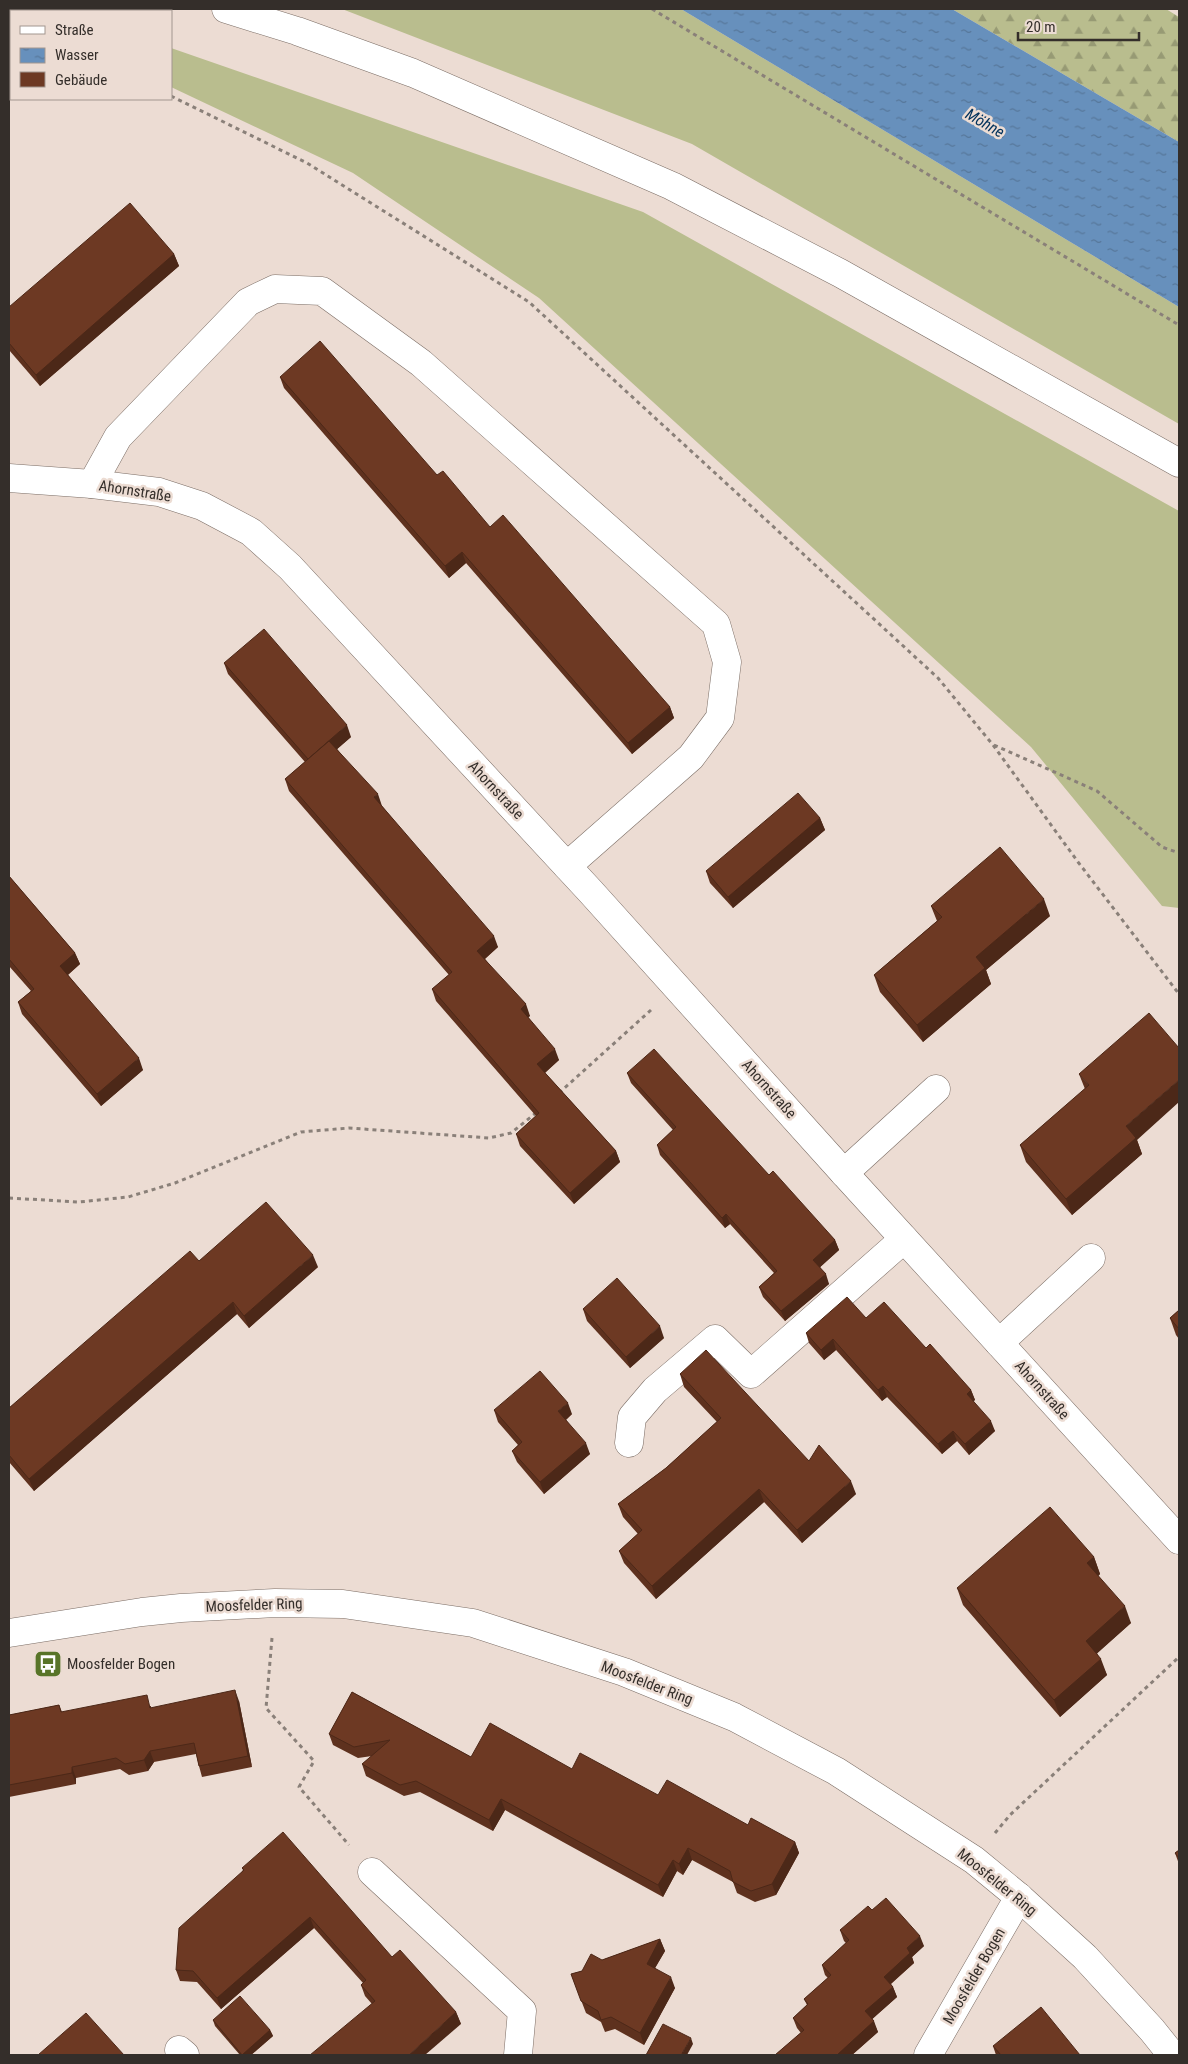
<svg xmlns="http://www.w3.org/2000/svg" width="1188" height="2064" viewBox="0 0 1188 2064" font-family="'Roboto Condensed',sans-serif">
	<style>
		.grass { fill: #b9bd8e }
		.forest { fill: url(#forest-firs) }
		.water { fill: url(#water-ripples) }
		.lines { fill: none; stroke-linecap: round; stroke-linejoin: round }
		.minor-casing { stroke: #7b6d65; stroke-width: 29 }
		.major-casing { stroke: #7b6d65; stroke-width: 29 }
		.path { stroke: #8a8079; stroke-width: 3; stroke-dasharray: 4 4; stroke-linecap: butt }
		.minor { stroke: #fff; stroke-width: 28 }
		.major { stroke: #fff; stroke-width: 28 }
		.wall { fill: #5e311e }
		.shaded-wall { fill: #4c2818 }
		.building { fill: #6d3923; stroke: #4c2818 }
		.labels { text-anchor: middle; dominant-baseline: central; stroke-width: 5; stroke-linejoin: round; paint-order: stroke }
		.street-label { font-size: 15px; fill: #342e2a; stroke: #ecdcd3 }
		.poi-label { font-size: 15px; fill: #342e2a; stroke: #ecdcd3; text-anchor: start }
		.water-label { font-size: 16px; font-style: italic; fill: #00315b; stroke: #ecdcd3 }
	</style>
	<defs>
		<pattern id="forest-firs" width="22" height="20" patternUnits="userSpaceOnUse" patternTransform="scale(1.25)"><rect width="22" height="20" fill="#b9bd8e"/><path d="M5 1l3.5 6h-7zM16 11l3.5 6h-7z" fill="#979a74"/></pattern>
		<pattern id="water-ripples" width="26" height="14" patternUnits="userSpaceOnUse" patternTransform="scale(1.25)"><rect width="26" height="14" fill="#6790bc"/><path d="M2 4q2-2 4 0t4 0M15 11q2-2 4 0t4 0" fill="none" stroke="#567699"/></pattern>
	</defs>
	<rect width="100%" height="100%" fill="#ecdcd3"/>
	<g class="grass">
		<polygon points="342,9 681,9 1179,307 1179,424 692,144"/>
		<polygon points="171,48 643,212 1179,511 1179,908 1162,906 1031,747 539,298 353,173 171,87"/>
	</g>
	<polygon class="forest" points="952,9 1166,9 1179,17 1179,142"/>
	<polygon class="water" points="681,9 952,9 1179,142 1179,307"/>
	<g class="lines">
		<defs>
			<g id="minor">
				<polyline points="9,478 92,484 159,492 202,506 251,532 290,567 591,892 844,1173 1179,1540"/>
				<polyline points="92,484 118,437 248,302 275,289 322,291 421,363 716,624 727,662 720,718 691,757 567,866"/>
				<polyline points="844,1173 936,1089"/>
				<polyline points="999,1343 1091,1258"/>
				<polyline points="629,1443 632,1417 655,1390 715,1339 751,1374 904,1239"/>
				<polyline points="9,1633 142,1612 181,1608 275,1603 343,1604 473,1623 624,1672 734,1717 836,1771 974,1860 1019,1897 1085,1957 1152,2030 1172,2055"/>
				<polyline points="372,1872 522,2011 518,2055"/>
				<polyline points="179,2050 185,2055"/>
				<polyline points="928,2055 1019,1897"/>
			</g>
			<polyline id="major" points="226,9 297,31 413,73 672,186 840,273 1179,463"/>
		</defs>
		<use href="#minor" class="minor-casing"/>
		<use href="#major" class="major-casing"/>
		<g class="path">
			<polyline points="652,9 1179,325"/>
			<polyline points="9,45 11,45"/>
			<polyline points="171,96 307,163 529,302 938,678 993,745 1078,862 1179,994"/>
			<polyline points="994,745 1097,791 1162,847 1179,853"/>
			<polyline points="559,1093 651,1010"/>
			<polyline points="9,1198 79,1202 128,1197 175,1183 301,1132 349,1128 489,1138 511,1133 537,1112"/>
			<polyline points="272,1638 266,1708 314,1761 299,1787 349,1845"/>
			<polyline points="995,1833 1010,1815 1179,1657"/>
		</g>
		<use href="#minor" class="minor"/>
		<use href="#major" class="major"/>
	</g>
	<g class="wall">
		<polygon points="174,254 179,266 40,386 9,350 9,307"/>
		<polygon points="280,377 437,475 670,707 674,718 632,754 466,563 449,578 284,388"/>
		<polygon points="224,663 351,737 337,749 382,806 498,947 485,959 530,1016 528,1017 559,1060 545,1073 616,1151 620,1162 574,1204 520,1146 516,1134 536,1116 436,1001 432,989 449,975 289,791 285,779 305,762 228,674"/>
		<polygon points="820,818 825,830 733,908 710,883 706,871"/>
		<polygon points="9,876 75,953 80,964 68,975 143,1070 101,1106 22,1014 18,1002 31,991 9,966"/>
		<polygon points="931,906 1050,916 986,970 991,984 923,1042 880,992 874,975 937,921"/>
		<polygon points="627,1073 769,1175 835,1240 839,1250 820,1267 829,1284 785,1321 763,1297 759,1287 774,1273 730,1224 725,1228 660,1155 657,1145 673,1130 631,1083"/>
		<polygon points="1079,1074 1137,1140 1142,1154 1072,1215 1026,1162 1020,1145 1085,1089"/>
		<polygon points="199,1261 318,1267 249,1328 237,1314 34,1491 9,1462 9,1408"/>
		<polygon points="583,1309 664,1338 630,1368 587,1321"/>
		<polygon points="1179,1310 1179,1339 1176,1335 1170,1318"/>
		<polygon points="866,1318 926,1348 971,1390 975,1400 973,1401 995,1431 969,1455 957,1441 942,1454 887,1397 882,1401 836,1350 824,1360 809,1343 806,1333"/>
		<polygon points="680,1374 856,1494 802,1543 764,1502 656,1599 624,1563 619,1551 638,1534 623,1517 618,1504 666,1468 717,1422 684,1387"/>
		<polygon points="494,1410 572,1414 566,1420 590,1454 544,1494 517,1462 512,1451 518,1445 498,1422"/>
		<polygon points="1094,1557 1100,1574 1098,1576 1131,1623 1097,1653 1107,1675 1060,1717 963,1605 957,1588"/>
		<polygon points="352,1692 471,1757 572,1769 658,1795 748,1825 795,1842 799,1853 776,1895 755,1902 737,1893 733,1882 692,1860 683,1875 677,1871 663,1897 505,1810 493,1831 420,1792 404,1796 366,1776 362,1764 372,1756 358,1758 333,1745 329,1734"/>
		<polygon points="239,1701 252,1767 202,1777 199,1766 196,1754 154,1762 148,1771 129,1775 120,1769 76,1778 76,1784 9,1797 9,1715 59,1705 62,1712 151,1706 151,1708"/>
		<polygon points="1179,1850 1179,1864 1175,1853"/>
		<polygon points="242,1868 392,1957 456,2012 461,2024 372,2004 365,1996 361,1985 363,1983 314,1928 221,2009 197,1982 180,1981 176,1970 243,1870"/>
		<polygon points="872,1910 924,1946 912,1957 914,1963 891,1984 893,1987 897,1997 872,2019 878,2032 852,2055 775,2055 801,2033 797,2028 793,2018 807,2005 804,1999 828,1978 825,1975 822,1965 846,1943 844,1941 840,1930"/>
		<polygon points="660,1939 665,1951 655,1968 675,1988 644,2045 615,2029 605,2032 601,2022 586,2013 571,1974 582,1971 602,1960"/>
		<polygon points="213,2020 270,2030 273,2036 251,2055 240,2055 215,2026"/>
		<polygon points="993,2046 1080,2055 996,2055"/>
	</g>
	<g class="shaded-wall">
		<polygon points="174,254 179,266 40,386 36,375"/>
		<polygon points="462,552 466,563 449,578 445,566"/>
		<polygon points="670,707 674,718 632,754 628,743"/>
		<polygon points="347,725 351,737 312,771 308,759"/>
		<polygon points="378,794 382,806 378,809 374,797"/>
		<polygon points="820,818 825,830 733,908 728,897"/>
		<polygon points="1044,899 1050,916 986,970 991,984 923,1042 917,1025 976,957"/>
		<polygon points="494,936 498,947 481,962 477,951"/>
		<polygon points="75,953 80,964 64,978 60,966"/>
		<polygon points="526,1004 530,1016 525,1020 521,1009"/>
		<polygon points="555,1049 559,1060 541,1076 537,1064"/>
		<polygon points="139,1058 143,1070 101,1106 97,1094"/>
		<polygon points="1179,1080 1179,1102 1137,1140 1142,1154 1072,1215 1066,1199 1126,1126"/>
		<polygon points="616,1151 620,1162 574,1204 570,1193"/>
		<polygon points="726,1214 730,1224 725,1228 722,1218"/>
		<polygon points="835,1240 839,1250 817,1270 813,1260"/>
		<polygon points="313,1255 318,1267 249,1328 244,1316"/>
		<polygon points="826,1274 829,1284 785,1321 781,1311"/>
		<polygon points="233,1302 237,1314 34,1491 29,1479"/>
		<polygon points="660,1326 664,1338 630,1368 626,1357"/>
		<polygon points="833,1339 836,1350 824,1360 821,1350"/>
		<polygon points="883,1386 887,1397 882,1401 878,1390"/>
		<polygon points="971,1390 975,1400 970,1404 967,1394"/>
		<polygon points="568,1403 572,1414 563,1422 558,1411"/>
		<polygon points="991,1421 995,1431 969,1455 965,1444"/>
		<polygon points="953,1431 957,1441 942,1454 938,1444"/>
		<polygon points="586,1443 590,1454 544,1494 540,1482"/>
		<polygon points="851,1481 856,1494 802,1543 797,1530"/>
		<polygon points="759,1489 764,1502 656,1599 652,1586"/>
		<polygon points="1094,1557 1100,1574 1094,1580 1087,1563"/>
		<polygon points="1125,1606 1131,1623 1092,1658 1086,1641"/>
		<polygon points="1101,1659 1107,1675 1060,1717 1054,1700"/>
		<polygon points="235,1690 239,1701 252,1767 248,1756"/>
		<polygon points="150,1751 154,1762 148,1771 144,1760"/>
		<polygon points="72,1767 76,1778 76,1784 72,1773"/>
		<polygon points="501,1799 505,1810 493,1831 489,1820"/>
		<polygon points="795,1842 799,1853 776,1895 772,1884"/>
		<polygon points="688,1848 692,1860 683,1875 679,1864"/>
		<polygon points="673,1860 677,1871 663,1897 658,1885"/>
		<polygon points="310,1917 314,1928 221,2009 217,1998"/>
		<polygon points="920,1936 924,1946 912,1957 914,1963 887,1987 884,1977 907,1948"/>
		<polygon points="660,1939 665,1951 651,1975 647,1964"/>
		<polygon points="671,1977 675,1988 644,2045 640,2033"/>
		<polygon points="893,1987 897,1997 869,2022 865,2011"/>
		<polygon points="456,2012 461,2024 425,2055 409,2055"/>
		<polygon points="874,2021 878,2032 852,2055 837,2055"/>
		<polygon points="270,2030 273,2036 251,2055 242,2055"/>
		<polygon points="691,2038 693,2044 687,2055 681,2055"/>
	</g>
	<g class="building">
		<polygon points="130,203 174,254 36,375 9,343 9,307"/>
		<polygon points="320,341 437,475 443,471 490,527 503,515 670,707 628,743 462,552 445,566 280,377"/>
		<polygon points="264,629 347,725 308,759 224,663"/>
		<polygon points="329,741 378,794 374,797 494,936 477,951 526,1004 521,1009 555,1049 537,1064 616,1151 570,1193 516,1134 539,1113 432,989 452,972 285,779"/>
		<polygon points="798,793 820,818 728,897 706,871"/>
		<polygon points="1000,847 1044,899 976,957 985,968 917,1025 874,975 942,917 931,906"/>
		<polygon points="9,876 75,953 60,966 139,1058 97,1094 18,1002 34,989 9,959"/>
		<polygon points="1149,1013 1179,1048 1179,1080 1126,1126 1136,1138 1066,1199 1020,1145 1089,1085 1079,1074"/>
		<polygon points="654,1049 769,1175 773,1171 835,1240 813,1260 826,1274 781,1311 759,1287 777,1271 726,1214 722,1218 657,1145 676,1127 627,1073"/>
		<polygon points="266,1202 313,1255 244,1316 233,1302 29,1479 9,1455 9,1408 190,1251 199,1261"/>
		<polygon points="617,1278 660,1326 626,1357 583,1309"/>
		<polygon points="847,1297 866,1318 884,1302 926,1348 930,1344 971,1390 967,1394 991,1421 965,1444 953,1431 938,1444 883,1386 878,1390 833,1339 821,1350 806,1333"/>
		<polygon points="1179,1310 1179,1329 1170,1318"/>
		<polygon points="706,1350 809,1461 819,1445 851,1481 797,1530 759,1489 652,1586 619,1551 642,1530 618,1504 666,1468 721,1418 680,1374"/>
		<polygon points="540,1371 568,1403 558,1411 586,1443 540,1482 512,1451 522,1442 494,1410"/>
		<polygon points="1050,1507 1094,1557 1087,1563 1125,1606 1086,1641 1101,1659 1054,1700 957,1588"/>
		<polygon points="235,1690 248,1756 199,1766 194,1743 150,1751 144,1760 125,1764 116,1758 72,1767 72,1773 9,1785 9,1715 59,1705 61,1712 147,1695 150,1708"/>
		<polygon points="352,1692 471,1757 490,1723 572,1769 580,1753 658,1795 667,1780 748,1825 751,1818 795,1842 772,1884 751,1891 733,1882 730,1871 688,1848 679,1864 673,1860 658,1885 501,1799 489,1820 416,1781 400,1785 362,1764 390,1740 354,1747 329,1734"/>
		<polygon points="283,1832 392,1957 400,1950 456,2012 409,2055 310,2055 375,2001 361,1985 366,1980 310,1917 217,1998 193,1971 176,1970 179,1928 244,1870 242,1868"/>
		<polygon points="1179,1850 1179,1858 1175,1853"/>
		<polygon points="886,1898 920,1936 907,1948 910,1953 884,1977 893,1987 865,2011 874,2021 837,2055 775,2055 804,2030 793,2018 808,2004 804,1999 831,1975 822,1965 849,1940 840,1930 868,1906 872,1910"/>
		<polygon points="660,1939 647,1964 671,1977 640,2033 611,2017 601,2020 598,2011 581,2001 571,1974 582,1971 591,1954 602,1960"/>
		<polygon points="240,1996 270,2030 242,2055 213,2020"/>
		<polygon points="1041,2007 1080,2055 1001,2055 993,2046"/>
		<polygon points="86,2013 124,2055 38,2055"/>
		<polygon points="663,2024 691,2038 681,2055 646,2055"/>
	</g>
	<defs>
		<symbol id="bus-square" viewBox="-11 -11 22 22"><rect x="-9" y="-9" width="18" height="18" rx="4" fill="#587428" stroke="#ecdcd3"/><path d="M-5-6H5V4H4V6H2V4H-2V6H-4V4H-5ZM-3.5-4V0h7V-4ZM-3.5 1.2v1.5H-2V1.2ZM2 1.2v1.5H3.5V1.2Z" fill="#fff"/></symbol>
	</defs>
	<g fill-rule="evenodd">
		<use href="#bus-square" x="32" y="1648" width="32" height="32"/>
	</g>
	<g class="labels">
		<g class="street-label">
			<text transform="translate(135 491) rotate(9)">Ahornstraße</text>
			<text transform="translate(496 790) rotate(47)">Ahornstraße</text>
			<text transform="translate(769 1089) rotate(48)">Ahornstraße</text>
			<text transform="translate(1042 1390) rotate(48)">Ahornstraße</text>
			<text transform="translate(254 1605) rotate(-2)">Moosfelder Ring</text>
			<text transform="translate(647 1683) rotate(21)">Moosfelder Ring</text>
			<text transform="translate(997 1882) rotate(39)">Moosfelder Ring</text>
			<text transform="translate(974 1976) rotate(-60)">Moosfelder Bogen</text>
		</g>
		<g class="poi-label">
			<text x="67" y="1664">Moosfelder Bogen</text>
		</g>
		<g class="water-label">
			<text transform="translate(985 123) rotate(30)">Möhne</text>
		</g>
	</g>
	<rect width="1188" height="2064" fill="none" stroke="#342e2a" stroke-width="20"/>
	<rect x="10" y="10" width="162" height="90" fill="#ecdcd3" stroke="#a2968f"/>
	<rect x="20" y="26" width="25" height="8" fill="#ffffff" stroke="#a2968f"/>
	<text x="55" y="35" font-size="15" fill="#342e2a">Straße</text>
	<rect x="20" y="48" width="25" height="15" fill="url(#water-ripples)" stroke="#a2968f"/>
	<text x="55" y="60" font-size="15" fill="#342e2a">Wasser</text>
	<rect x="20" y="72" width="25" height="15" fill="#6d3923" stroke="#a2968f"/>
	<text x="55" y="85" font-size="15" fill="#342e2a">Gebäude</text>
	<path d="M1018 32v8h121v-8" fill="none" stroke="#342e2a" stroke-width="2.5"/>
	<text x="1026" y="32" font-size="15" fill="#342e2a" stroke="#ecdcd3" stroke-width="4" paint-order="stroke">20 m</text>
</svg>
